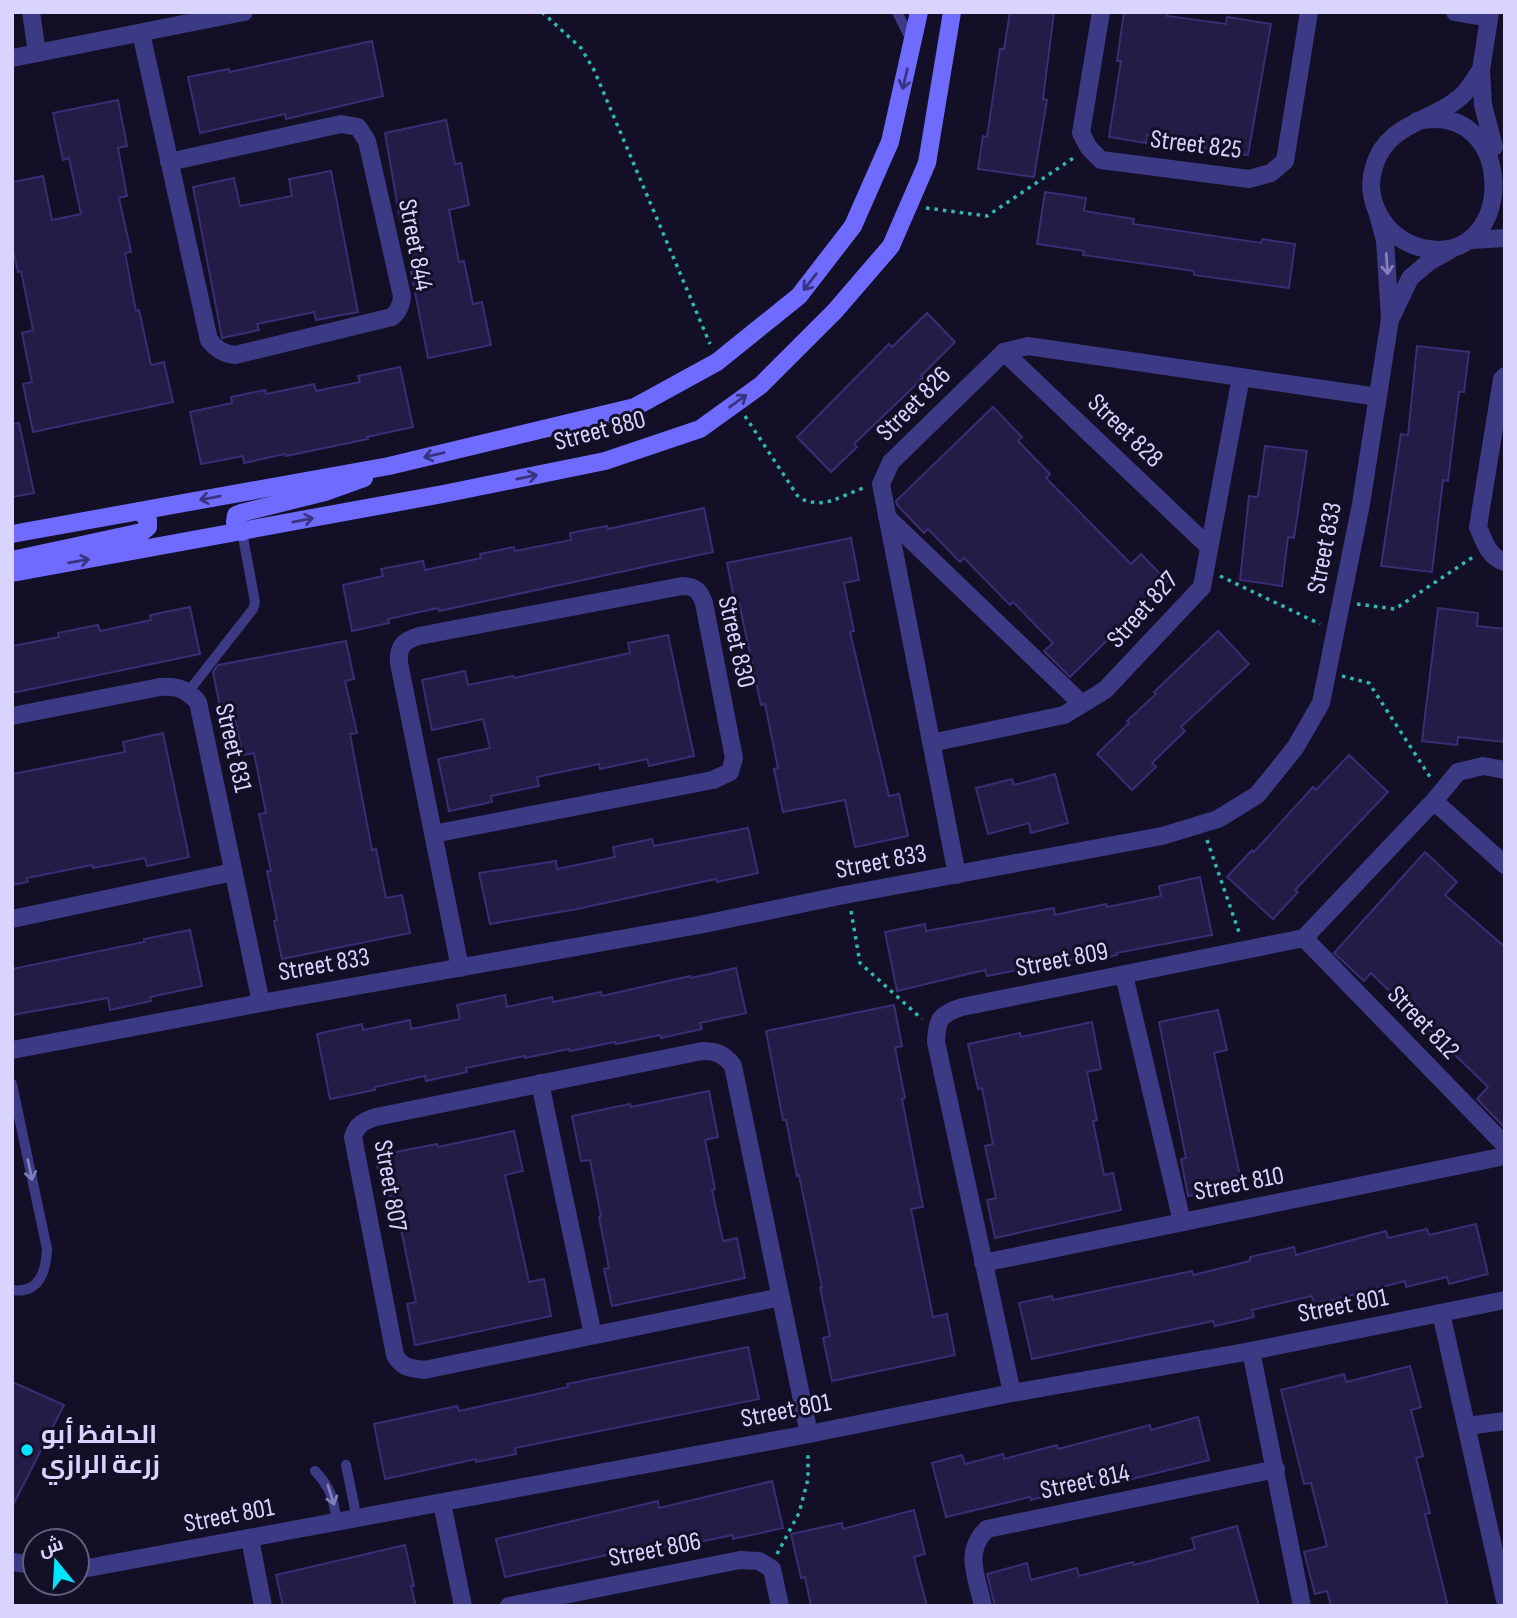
<svg xmlns="http://www.w3.org/2000/svg" width="1517" height="1618" viewBox="0 0 1517 1618" font-family="'Sofia Sans Condensed',Cairo,sans-serif">
	<style>
		.building { fill: #241b47; stroke: #3b2d73; stroke-width: 2 }
		.lines { fill: none; stroke-linecap: round; stroke-linejoin: round }
		.path { stroke: #2fb8b0; stroke-width: 3.5; stroke-dasharray: 3.5 5; stroke-linecap: butt }
		.lane { stroke: #3d3a85; stroke-width: 10 }
		.street { stroke: #3d3a85; stroke-width: 18 }
		.secondary { stroke: #6f6bff; stroke-width: 18 }
		.oneway { stroke: #38347d }
		.oneway2 { stroke: #837fbc }
		.poi-dot { fill: #00e5ff; stroke: #130f26; stroke-width: 2.5 }
		.labels { text-anchor: middle; dominant-baseline: central; stroke-width: 6; stroke-linejoin: round; paint-order: stroke }
		.street-label { font-size: 26px; fill: #d9d4ff; stroke: #130f26 }
		.poi-label { font-size: 26px; font-weight: bold; fill: #d9d4ff; stroke: #130f26; text-anchor: start }
	</style>
	<rect width="100%" height="100%" fill="#130f26"/>
	<g class="building">
		<polygon points="1010,12 1054,12 1043,99 1047,100 1034,177 978,169 983,136 987,137 1000,49 1004,49"/>
		<polygon points="1124,12 1168,12 1167,16 1226,24 1227,17 1271,24 1248,155 1203,148 1204,144 1147,135 1146,143 1109,137 1121,61 1117,61"/>
		<polygon points="372,41 383,96 286,119 285,114 200,133 188,77 229,69 230,72"/>
		<polygon points="118,100 127,146 118,148 127,196 119,198 131,252 125,253 136,311 139,310 151,365 164,362 173,402 33,432 23,384 32,382 22,333 33,330 21,271 18,272 12,245 12,182 43,176 52,220 81,214 69,158 63,160 53,113"/>
		<polygon points="446,120 455,164 461,163 469,205 449,210 459,262 464,261 473,304 482,302 491,345 428,358 411,272 415,271 404,219 400,220 385,133"/>
		<polygon points="331,171 358,312 316,320 314,312 257,324 259,330 222,338 193,187 234,178 240,206 292,196 289,179"/>
		<polygon points="1045,192 1086,198 1084,211 1134,219 1133,224 1261,243 1262,239 1295,244 1289,288 1194,275 1194,271 1083,255 1084,251 1037,244"/>
		<polygon points="927,313 955,342 921,376 923,378 854,444 857,447 831,472 797,437 889,344 892,347"/>
		<polygon points="1417,346 1469,352 1464,392 1459,392 1448,481 1443,480 1432,572 1381,566 1401,434 1408,435"/>
		<polygon points="400,367 413,427 367,437 368,439 286,456 285,454 244,463 243,456 201,464 190,412 232,403 231,397 265,390 266,394 314,384 316,391 360,382 358,376"/>
		<polygon points="993,407 1022,437 1018,441 1050,474 1046,478 1131,564 1141,554 1167,581 1070,677 1044,651 1053,643 1013,602 1010,605 964,558 960,562 928,529 924,533 897,505 896,501"/>
		<polygon points="19,423 34,493 12,497 12,424"/>
		<polygon points="1265,446 1307,451 1294,538 1288,537 1282,586 1240,580 1249,496 1258,497"/>
		<polygon points="704,508 713,552 439,611 438,608 388,619 389,623 352,631 343,585 383,576 381,569 423,561 425,570 481,558 480,554 514,547 515,551 571,540 570,533 607,526 608,529"/>
		<polygon points="851,538 859,580 844,583 854,631 850,632 889,796 899,794 908,836 855,847 845,800 783,812 774,769 778,768 765,704 761,705 739,603 735,604 727,563"/>
		<polygon points="190,607 200,654 12,693 12,646 59,637 58,633 98,625 100,631 151,620 150,615"/>
		<polygon points="1438,608 1478,613 1477,626 1505,629 1505,742 1458,737 1457,745 1422,741"/>
		<polygon points="1218,631 1249,664 1181,727 1185,731 1152,763 1156,767 1132,790 1097,754 1129,723 1127,721 1156,694 1154,692"/>
		<polygon points="668,635 694,756 649,766 647,759 600,769 599,764 537,777 539,786 491,796 492,802 449,811 438,759 490,748 483,719 432,730 422,680 465,671 468,685 513,676 514,678 630,653 628,643"/>
		<polygon points="346,641 354,679 345,681 357,733 350,734 372,850 376,849 386,898 402,895 410,933 282,959 274,921 277,920 267,871 271,871 259,814 266,813 254,753 243,755 232,705 220,707 213,672 218,665"/>
		<polygon points="163,733 189,857 147,866 145,858 93,868 92,865 27,878 28,882 12,885 12,774 125,752 123,742"/>
		<polygon points="1349,755 1388,792 1295,890 1298,892 1273,919 1227,877 1252,850 1254,852 1313,787 1316,790"/>
		<polygon points="1055,774 1068,823 1031,833 1029,823 988,834 976,788 1012,779 1014,785"/>
		<polygon points="748,828 758,873 717,882 716,879 577,909 490,924 479,873 556,861 557,869 615,857 613,847 652,839 654,846"/>
		<polygon points="1425,852 1457,882 1445,895 1505,947 1505,1128 1477,1099 1488,1087 1371,973 1364,981 1334,953"/>
		<polygon points="1200,877 1212,935 1116,953 1117,955 1075,964 1075,959 987,976 985,970 897,991 885,932 925,924 926,931 1054,908 1055,915 1106,904 1107,907 1161,896 1159,886"/>
		<polygon points="190,930 202,986 150,997 151,1001 110,1010 108,998 12,1015 12,969 144,942 144,939"/>
		<polygon points="736,968 746,1013 700,1023 702,1029 661,1038 660,1035 616,1044 615,1042 570,1051 569,1049 525,1058 525,1056 466,1068 467,1072 426,1081 425,1076 375,1087 375,1090 330,1099 317,1034 362,1024 363,1030 410,1020 411,1029 460,1019 457,1005 505,995 507,1007 552,997 553,1002 601,992 602,996 690,976 691,978"/>
		<polygon points="894,1005 902,1046 895,1048 905,1098 902,1099 923,1207 911,1209 933,1317 947,1314 955,1355 832,1381 823,1338 830,1336 820,1287 822,1287 799,1175 797,1176 786,1120 783,1120 766,1031"/>
		<polygon points="1218,1010 1227,1050 1214,1053 1242,1185 1188,1196 1181,1159 1186,1158 1159,1022"/>
		<polygon points="1092,1022 1101,1069 1087,1072 1097,1120 1093,1121 1104,1175 1113,1173 1121,1210 995,1238 987,1200 996,1198 985,1146 993,1144 982,1088 978,1089 968,1044 1020,1033 1021,1037"/>
		<polygon points="709,1091 718,1137 705,1140 715,1189 712,1190 723,1241 737,1238 745,1278 612,1306 604,1269 609,1268 599,1217 601,1216 590,1160 581,1161 572,1116 630,1104 631,1107"/>
		<polygon points="514,1131 523,1171 505,1175 529,1282 544,1279 551,1316 415,1345 407,1304 416,1302 394,1195 384,1197 375,1156 437,1144 438,1147"/>
		<polygon points="1476,1224 1488,1274 1449,1284 1447,1277 1406,1287 1405,1281 1314,1305 1312,1296 1252,1310 1254,1317 1215,1326 1213,1321 1032,1359 1019,1303 1052,1296 1053,1300 1192,1271 1193,1275 1250,1261 1250,1257 1294,1247 1296,1255 1386,1231 1388,1238 1427,1229 1429,1235"/>
		<polygon points="748,1347 759,1399 515,1448 516,1454 476,1462 476,1459 385,1479 374,1424 457,1406 459,1411 568,1387 567,1384"/>
		<polygon points="1410,1366 1421,1407 1411,1410 1423,1456 1416,1458 1430,1513 1425,1514 1448,1606 1331,1606 1327,1591 1315,1594 1304,1552 1327,1546 1311,1483 1304,1484 1281,1390 1344,1374 1346,1382"/>
		<polygon points="12,1382 64,1405 12,1507"/>
		<polygon points="1198,1417 1209,1460 1120,1482 1119,1477 1031,1500 1030,1497 946,1517 932,1463 962,1455 965,1464 1003,1454 1004,1459 1057,1445 1058,1449 1150,1425 1151,1430"/>
		<polygon points="772,1481 783,1528 733,1539 733,1535 679,1546 678,1544 622,1556 621,1552 505,1577 496,1539 658,1501 659,1508"/>
		<polygon points="914,1510 925,1554 914,1557 927,1606 811,1606 805,1577 801,1578 791,1534 842,1523 843,1529"/>
		<polygon points="1237,1526 1259,1606 995,1606 987,1574 1027,1563 1031,1580 1077,1568 1079,1576 1133,1562 1134,1565 1195,1549 1192,1538"/>
		<polygon points="405,1545 414,1586 411,1586 416,1606 283,1606 276,1575"/>
	</g>
	<g class="lines">
		<g class="path">
			<polyline points="542,12 581,48 594,70 710,344"/>
			<polyline points="926,208 987,216 1075,157"/>
			<path d="M745,416L799,498C826,510 838,496 864,488"/>
			<polyline points="1220,576 1320,624"/>
			<polyline points="1357,604 1395,609 1473,557"/>
			<polyline points="1342,676 1369,683 1430,777"/>
			<polyline points="1207,840 1240,935"/>
			<polyline points="851,911 860,963 922,1019"/>
			<polyline points="777,1554 799,1513 808,1479 808,1452"/>
		</g>
		<g class="lane">
			<polyline points="897,12 911,40"/>
			<polyline points="188,692 253,609 255,602 242,532"/>
			<path d="M12,1084L47,1249C46,1272 39,1294 12,1290"/>
			<polyline points="346,1465 357,1519"/>
			<path d="M315,1471C332,1489 333,1499 337,1522"/>
		</g>
		<g class="street">
			<polyline points="31,12 37,53"/>
			<polyline points="1101,12 1081,133 1089,148 1101,160 1249,179 1271,173 1285,161 1309,12"/>
			<polyline points="1455,12 1489,18"/>
			<polyline points="1490,12 1481,70 1483,105 1494,147"/>
			<path d="M141,33L209,340C216,349 223,354 235,355L392,317C399,311 401,305 402,296L367,141L358,127L341,124L169,162"/>
			<polyline points="12,58 244,12"/>
			<path d="M1417,121C1517,99 1517,263 1428,249C1407,246 1388,233 1378,213C1371,199 1369,182 1374,167C1386,124 1428,123 1458,99C1468,92 1474,79 1481,70"/>
			<polyline points="1471,240 1505,238"/>
			<polyline points="1392,316 1410,278 1430,261 1450,250"/>
			<polyline points="1004,352 1209,547"/>
			<path d="M1505,376L1502,379L1478,527C1484,541 1489,558 1505,562"/>
			<polyline points="887,517 1082,704"/>
			<path d="M12,716L160,687C178,686 186,689 198,702L261,1003"/>
			<polyline points="931,743 1064,715 1105,690 1202,587 1241,377"/>
			<polyline points="1434,801 1505,865"/>
			<path d="M433,834L713,780L730,772L734,758L704,603C700,591 695,586 682,586L419,636C403,641 398,646 399,663L460,968"/>
			<polyline points="957,875 881,484 891,462 1004,352 1028,346 1378,397"/>
			<polyline points="12,919 233,872"/>
			<polyline points="1304,938 1505,1145"/>
			<polyline points="1124,975 1182,1222"/>
			<polyline points="12,1050 261,1003 699,925 839,896 1162,836 1218,819 1257,795 1295,748 1321,703 1361,504 1390,319 1385,240 1377,211"/>
			<polyline points="540,1083 593,1335"/>
			<polyline points="983,1263 1505,1156"/>
			<path d="M781,1297L424,1370C410,1368 402,1368 395,1355L353,1137C357,1124 364,1121 376,1117L702,1051C717,1051 724,1054 733,1066L809,1434"/>
			<polyline points="1441,1313 1505,1600"/>
			<polyline points="1251,1351 1302,1606"/>
			<path d="M1012,1393L936,1042C937,1019 940,1014 962,1007L1304,938L1434,801L1458,772L1483,766L1505,770"/>
			<polyline points="1467,1426 1505,1421"/>
			<polyline points="442,1503 463,1606"/>
			<polyline points="250,1539 263,1606"/>
			<polyline points="12,1562 35,1565"/>
			<polyline points="77,1570 809,1434 1012,1393 1251,1351 1505,1300"/>
			<polyline points="509,1606 740,1560 759,1561 772,1569 780,1606"/>
			<path d="M983,1606C977,1577 963,1552 987,1529L1276,1469"/>
		</g>
		<g class="secondary">
			<polyline points="242,532 235,522 236,515 241,513 325,492 364,478"/>
			<polyline points="12,534 389,466 635,407 717,362 799,296 853,226 890,142 919,12"/>
			<polyline points="12,560 142,532 148,527 148,520 140,511"/>
			<polyline points="12,573 443,494 605,461 700,429 761,385 835,311 891,246 927,163 952,12"/>
		</g>
	</g>
	<defs><path id="oneway-shaft" d="M-6 0H5M1.5-3L5.5 0L1.5 3" fill="none" stroke-width="1.6" stroke-linecap="round" stroke-linejoin="round" transform="scale(1.75)"/></defs>
	<g class="oneway">
		<use href="#oneway-shaft" transform="translate(905 79) rotate(103)"/>
		<use href="#oneway-shaft" transform="translate(810 282) rotate(128)"/>
		<use href="#oneway-shaft" transform="translate(738 401) rotate(-36)"/>
		<use href="#oneway-shaft" transform="translate(434 455) rotate(167)"/>
		<use href="#oneway-shaft" transform="translate(527 477) rotate(-12)"/>
		<use href="#oneway-shaft" transform="translate(210 498) rotate(170)"/>
		<use href="#oneway-shaft" transform="translate(303 520) rotate(-11)"/>
		<use href="#oneway-shaft" transform="translate(79 561) rotate(-10)"/>
	</g>
	<g class="oneway2">
		<use href="#oneway-shaft" transform="translate(1387 264) rotate(86)"/>
		<use href="#oneway-shaft" transform="translate(30 1170) rotate(78)"/>
		<use href="#oneway-shaft" transform="translate(331 1495) rotate(72)"/>
	</g>
	<circle class="poi-dot" cx="27" cy="1450" r="7"/>
	<g class="labels">
		<g class="street-label">
			<text transform="translate(1196 145) rotate(7)">Street 825</text>
			<text transform="translate(415 245) rotate(79)">Street 844</text>
			<text transform="translate(914 404) rotate(-45)">Street 826</text>
			<text transform="translate(600 431) rotate(-15)">Street 880</text>
			<text transform="translate(1125 431) rotate(44)">Street 828</text>
			<text transform="translate(1325 548) rotate(-79)">Street 833</text>
			<text transform="translate(1143 610) rotate(-48)">Street 827</text>
			<text transform="translate(736 642) rotate(77)">Street 830</text>
			<text transform="translate(233 748) rotate(77)">Street 831</text>
			<text transform="translate(881 862) rotate(-11)">Street 833</text>
			<text transform="translate(1062 960) rotate(-11)">Street 809</text>
			<text transform="translate(324 965) rotate(-10)">Street 833</text>
			<text transform="translate(1423 1023) rotate(46)">Street 812</text>
			<text transform="translate(1239 1184) rotate(-11)">Street 810</text>
			<text transform="translate(390 1186) rotate(80)">Street 807</text>
			<text transform="translate(1343 1306) rotate(-11)">Street 801</text>
			<text transform="translate(786 1411) rotate(-11)">Street 801</text>
			<text transform="translate(1085 1482) rotate(-12)">Street 814</text>
			<text transform="translate(229 1516) rotate(-11)">Street 801</text>
			<text transform="translate(655 1550) rotate(-11)">Street 806</text>
		</g>
		<g class="poi-label">
			<text x="41" y="1435">الحافظ أبو<tspan x="41" dy="30">زرعة الرازي</tspan></text>
		</g>
	</g>
	<rect width="1517" height="1618" fill="none" stroke="#d9d4ff" stroke-width="28"/>
	<g transform="translate(56 1562) rotate(342)"><circle r="33" fill="#130f26" stroke="#625e7d" stroke-width="2"/>
	<path d="M0-5L12 26L0 18L-12 26Z" fill="#00e5ff"/>
	<text y="-10" font-size="19" font-weight="bold" text-anchor="middle" fill="#d9d4ff">ش</text>
	</g>
</svg>
